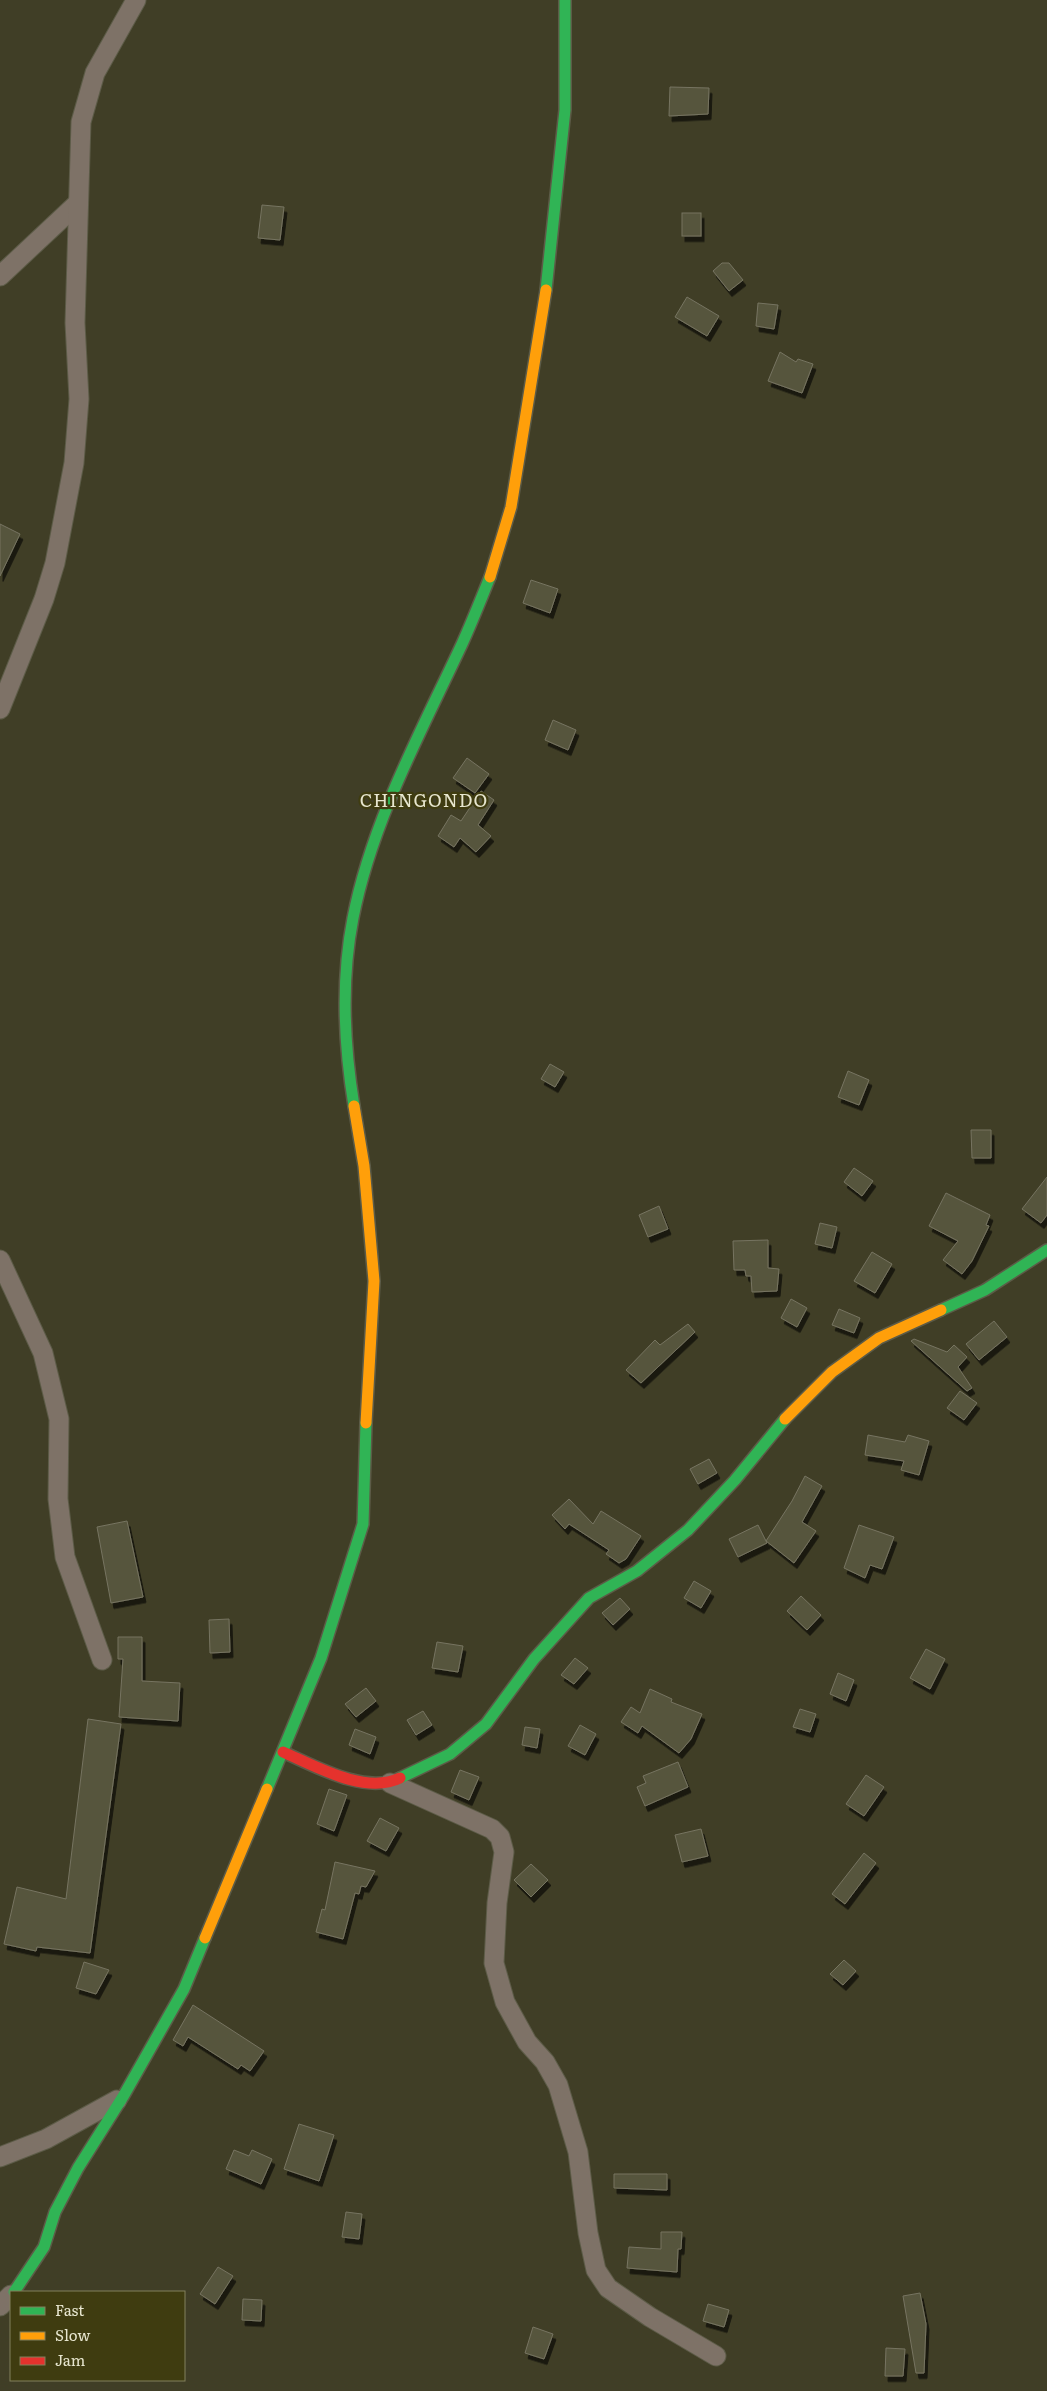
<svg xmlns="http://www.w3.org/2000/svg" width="1047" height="2391" viewBox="0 0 1047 2391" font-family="Literata,serif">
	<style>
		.building { fill: #57553d; stroke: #767461; filter: url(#shadow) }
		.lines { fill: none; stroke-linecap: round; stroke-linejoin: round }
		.street-casing { stroke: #5c5b47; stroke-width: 21 }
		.fast-casing { stroke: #5c5b47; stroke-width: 14 }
		.slow-casing { stroke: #5c5b47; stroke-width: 14 }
		.jam-casing { stroke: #5c5b47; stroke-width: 14 }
		.street { stroke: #7e7267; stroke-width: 19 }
		.fast { stroke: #30b455; stroke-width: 11 }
		.slow { stroke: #ff9f0a; stroke-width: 11 }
		.jam { stroke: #e5322d; stroke-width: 11 }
		.labels { text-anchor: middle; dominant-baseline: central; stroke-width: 4.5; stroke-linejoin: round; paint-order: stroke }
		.quarter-label { font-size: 18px; letter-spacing: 1px; fill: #e7e6cf; stroke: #3f3c10 }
	</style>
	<defs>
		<filter id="shadow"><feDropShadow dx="3" dy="5.5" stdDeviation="0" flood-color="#0009"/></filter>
	</defs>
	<rect width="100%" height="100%" fill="#403e26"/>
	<g class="building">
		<polygon points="670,87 709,88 708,114 669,116"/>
		<polygon points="262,205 284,207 280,240 258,238"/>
		<rect x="682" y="213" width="19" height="23"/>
		<polygon points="722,263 729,263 743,280 729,291 713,271"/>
		<polygon points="687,297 719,316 707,336 675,317"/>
		<polygon points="758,303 778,305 774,329 756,326"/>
		<polygon points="780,352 796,362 798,359 813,364 802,393 768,381"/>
		<polygon points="0,524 20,534 0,576"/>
		<polygon points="531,580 558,589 550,613 523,603"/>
		<polygon points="553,720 576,730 568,750 545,740"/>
		<polygon points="467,758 489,774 475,793 453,778"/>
		<polygon points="481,791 494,800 478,825 491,836 476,852 460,838 454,847 438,836 451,815 461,821"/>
		<polygon points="550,1064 564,1072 555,1087 541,1079"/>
		<polygon points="848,1071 869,1080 859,1105 838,1097"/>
		<polygon points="971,1130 991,1130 991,1158 972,1158"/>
		<polygon points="854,1168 873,1181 862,1196 844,1182"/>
		<polygon points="1047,1177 1047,1215 1041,1223 1022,1209"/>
		<polygon points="946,1193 990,1215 986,1225 989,1226 972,1261 962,1274 943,1260 958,1241 929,1226"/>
		<polygon points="659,1206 668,1229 648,1237 639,1215"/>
		<polygon points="820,1223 837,1227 832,1248 815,1244"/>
		<polygon points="768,1240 768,1268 779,1269 777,1291 752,1292 751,1276 746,1276 745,1270 734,1270 733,1241"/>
		<polygon points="872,1252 892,1264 875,1293 854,1281"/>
		<polygon points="791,1299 807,1308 797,1327 781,1318"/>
		<polygon points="839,1309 860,1318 854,1333 832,1325"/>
		<polygon points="994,1321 1007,1337 979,1360 966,1344"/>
		<polygon points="688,1324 695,1332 641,1383 626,1370 655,1340 660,1345"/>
		<polygon points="914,1339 947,1352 954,1345 967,1357 958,1367 972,1388 967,1391 911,1341"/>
		<polygon points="960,1391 977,1403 964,1420 947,1408"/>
		<polygon points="868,1435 905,1442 908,1435 929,1441 919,1475 901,1470 904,1461 865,1455"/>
		<polygon points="709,1459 717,1473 698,1484 690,1469"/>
		<polygon points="805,1476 822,1486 802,1522 816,1531 794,1563 766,1541 767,1543 738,1557 729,1539 758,1525 766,1541 792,1501"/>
		<polygon points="569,1499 593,1524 601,1511 641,1536 626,1559 619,1563 606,1554 609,1550 569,1524 565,1529 552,1515"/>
		<polygon points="127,1521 143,1597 111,1603 97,1527"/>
		<polygon points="859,1525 894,1537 882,1569 870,1565 865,1578 844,1568"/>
		<polygon points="694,1581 711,1591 701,1608 684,1598"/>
		<polygon points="801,1596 821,1615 807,1630 787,1611"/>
		<polygon points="620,1598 630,1609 613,1625 602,1613"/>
		<polygon points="229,1619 230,1652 210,1653 209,1620"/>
		<polygon points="118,1637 142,1637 142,1681 180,1683 178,1721 119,1717 123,1659 118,1659"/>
		<polygon points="437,1642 463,1646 458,1672 432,1668"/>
		<polygon points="926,1649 945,1659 930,1689 910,1678"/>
		<polygon points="575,1658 588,1668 574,1684 561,1675"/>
		<polygon points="838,1673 854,1680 846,1701 830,1694"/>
		<polygon points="366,1688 376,1701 356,1717 345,1704"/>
		<polygon points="650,1689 672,1699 671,1702 702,1714 691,1739 679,1753 642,1726 638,1733 621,1722 631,1707 640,1713"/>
		<polygon points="800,1709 816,1714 810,1732 793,1727"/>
		<polygon points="423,1711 432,1725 416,1735 407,1720"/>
		<polygon points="88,1719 121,1724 90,1953 37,1947 36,1951 4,1944 17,1887 66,1899"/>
		<polygon points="580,1725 596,1734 585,1755 568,1746"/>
		<polygon points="525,1727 540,1729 537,1748 522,1745"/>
		<polygon points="355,1729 376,1737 370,1754 349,1745"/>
		<polygon points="678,1762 688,1787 645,1806 637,1787 646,1783 643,1776"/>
		<polygon points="460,1770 479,1777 469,1800 451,1792"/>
		<polygon points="866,1775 884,1787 864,1816 846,1804"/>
		<polygon points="329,1789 347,1795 334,1831 317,1824"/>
		<polygon points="380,1818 399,1828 386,1851 367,1841"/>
		<polygon points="701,1829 708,1856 682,1862 675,1835"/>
		<polygon points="864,1853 876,1863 845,1904 832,1894"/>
		<polygon points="335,1862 375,1871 366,1887 361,1886 359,1894 355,1893 343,1939 316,1932 322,1909 325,1910"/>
		<polygon points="531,1864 548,1880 531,1897 514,1880"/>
		<polygon points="844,1960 856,1971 843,1985 830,1974"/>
		<polygon points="84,1962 109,1970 96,1994 76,1988"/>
		<polygon points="193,2005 264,2051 250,2071 241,2065 238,2069 188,2037 183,2046 173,2040"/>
		<polygon points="299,2124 334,2135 319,2181 284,2169"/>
		<polygon points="234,2150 249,2156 252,2150 272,2159 261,2184 226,2169"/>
		<polygon points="614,2174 667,2174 667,2190 614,2188"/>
		<polygon points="346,2212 362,2214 359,2239 342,2237"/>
		<polygon points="661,2232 682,2232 681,2249 678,2249 677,2272 627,2268 629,2247 661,2249"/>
		<polygon points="218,2267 233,2276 215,2304 200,2294"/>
		<polygon points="920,2293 926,2324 924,2373 916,2373 903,2296"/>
		<polygon points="243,2299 262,2300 261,2321 242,2320"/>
		<polygon points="708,2304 729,2310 724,2327 703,2321"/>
		<polygon points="533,2327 553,2334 544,2359 525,2353"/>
		<polygon points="886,2348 905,2349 903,2376 885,2376"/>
	</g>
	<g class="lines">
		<defs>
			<g id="street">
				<polyline points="0,276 78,203"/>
				<polyline points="0,709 44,599 55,563 74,463 79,399 75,323 81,122 95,73 136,0"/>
				<polyline points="0,1260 43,1353 59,1419 58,1499 65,1557 102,1660"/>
				<polyline points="390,1783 492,1829 500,1837 504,1852 497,1903 494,1963 505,2002 527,2042 545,2062 558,2085 578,2152 588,2233 596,2270 608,2288 650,2317 716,2356"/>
				<polyline points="0,2157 46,2139 117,2100"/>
				<polyline points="0,2306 11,2295"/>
			</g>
			<g id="fast">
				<polyline points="546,290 565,110 565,0"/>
				<path d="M354,1106C344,1045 341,979 353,918C372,821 421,732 462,644C472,622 481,599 490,577"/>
				<polyline points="941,1310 985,1290 1047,1250"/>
				<polyline points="400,1778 450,1754 486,1724 534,1659 589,1598 637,1571 688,1530 735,1480 785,1419"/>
				<polyline points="267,1789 321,1658 363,1524 366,1423"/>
				<polyline points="14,2292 44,2247 55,2212 78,2168 124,2095 184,1989 205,1938"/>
			</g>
			<g id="slow">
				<polyline points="490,577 511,507 546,290"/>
				<polyline points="354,1106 364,1166 374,1281 366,1423"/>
				<polyline points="785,1419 832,1372 879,1338 941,1310"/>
				<polyline points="205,1938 267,1789"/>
			</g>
			<path id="jam" d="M283,1752C315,1766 365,1795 400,1778"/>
		</defs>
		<use href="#street" class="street-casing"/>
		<use href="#fast" class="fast-casing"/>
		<use href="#slow" class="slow-casing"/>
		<use href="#jam" class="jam-casing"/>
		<use href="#street" class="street"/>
		<use href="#fast" class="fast"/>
		<use href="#slow" class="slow"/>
		<use href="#jam" class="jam"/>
	</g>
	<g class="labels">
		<g class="quarter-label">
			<text x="424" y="799">CHINGONDO</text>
		</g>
	</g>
	<rect x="10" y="2291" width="175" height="90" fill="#3f3c10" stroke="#82805c"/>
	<rect x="20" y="2307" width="25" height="8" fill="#30b455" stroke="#82805c"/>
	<text x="55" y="2316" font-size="15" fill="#e7e6cf">Fast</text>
	<rect x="20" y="2332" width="25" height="8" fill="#ff9f0a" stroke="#82805c"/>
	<text x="55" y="2341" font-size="15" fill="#e7e6cf">Slow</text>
	<rect x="20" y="2357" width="25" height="8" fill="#e5322d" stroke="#82805c"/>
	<text x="55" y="2366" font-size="15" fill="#e7e6cf">Jam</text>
</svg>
